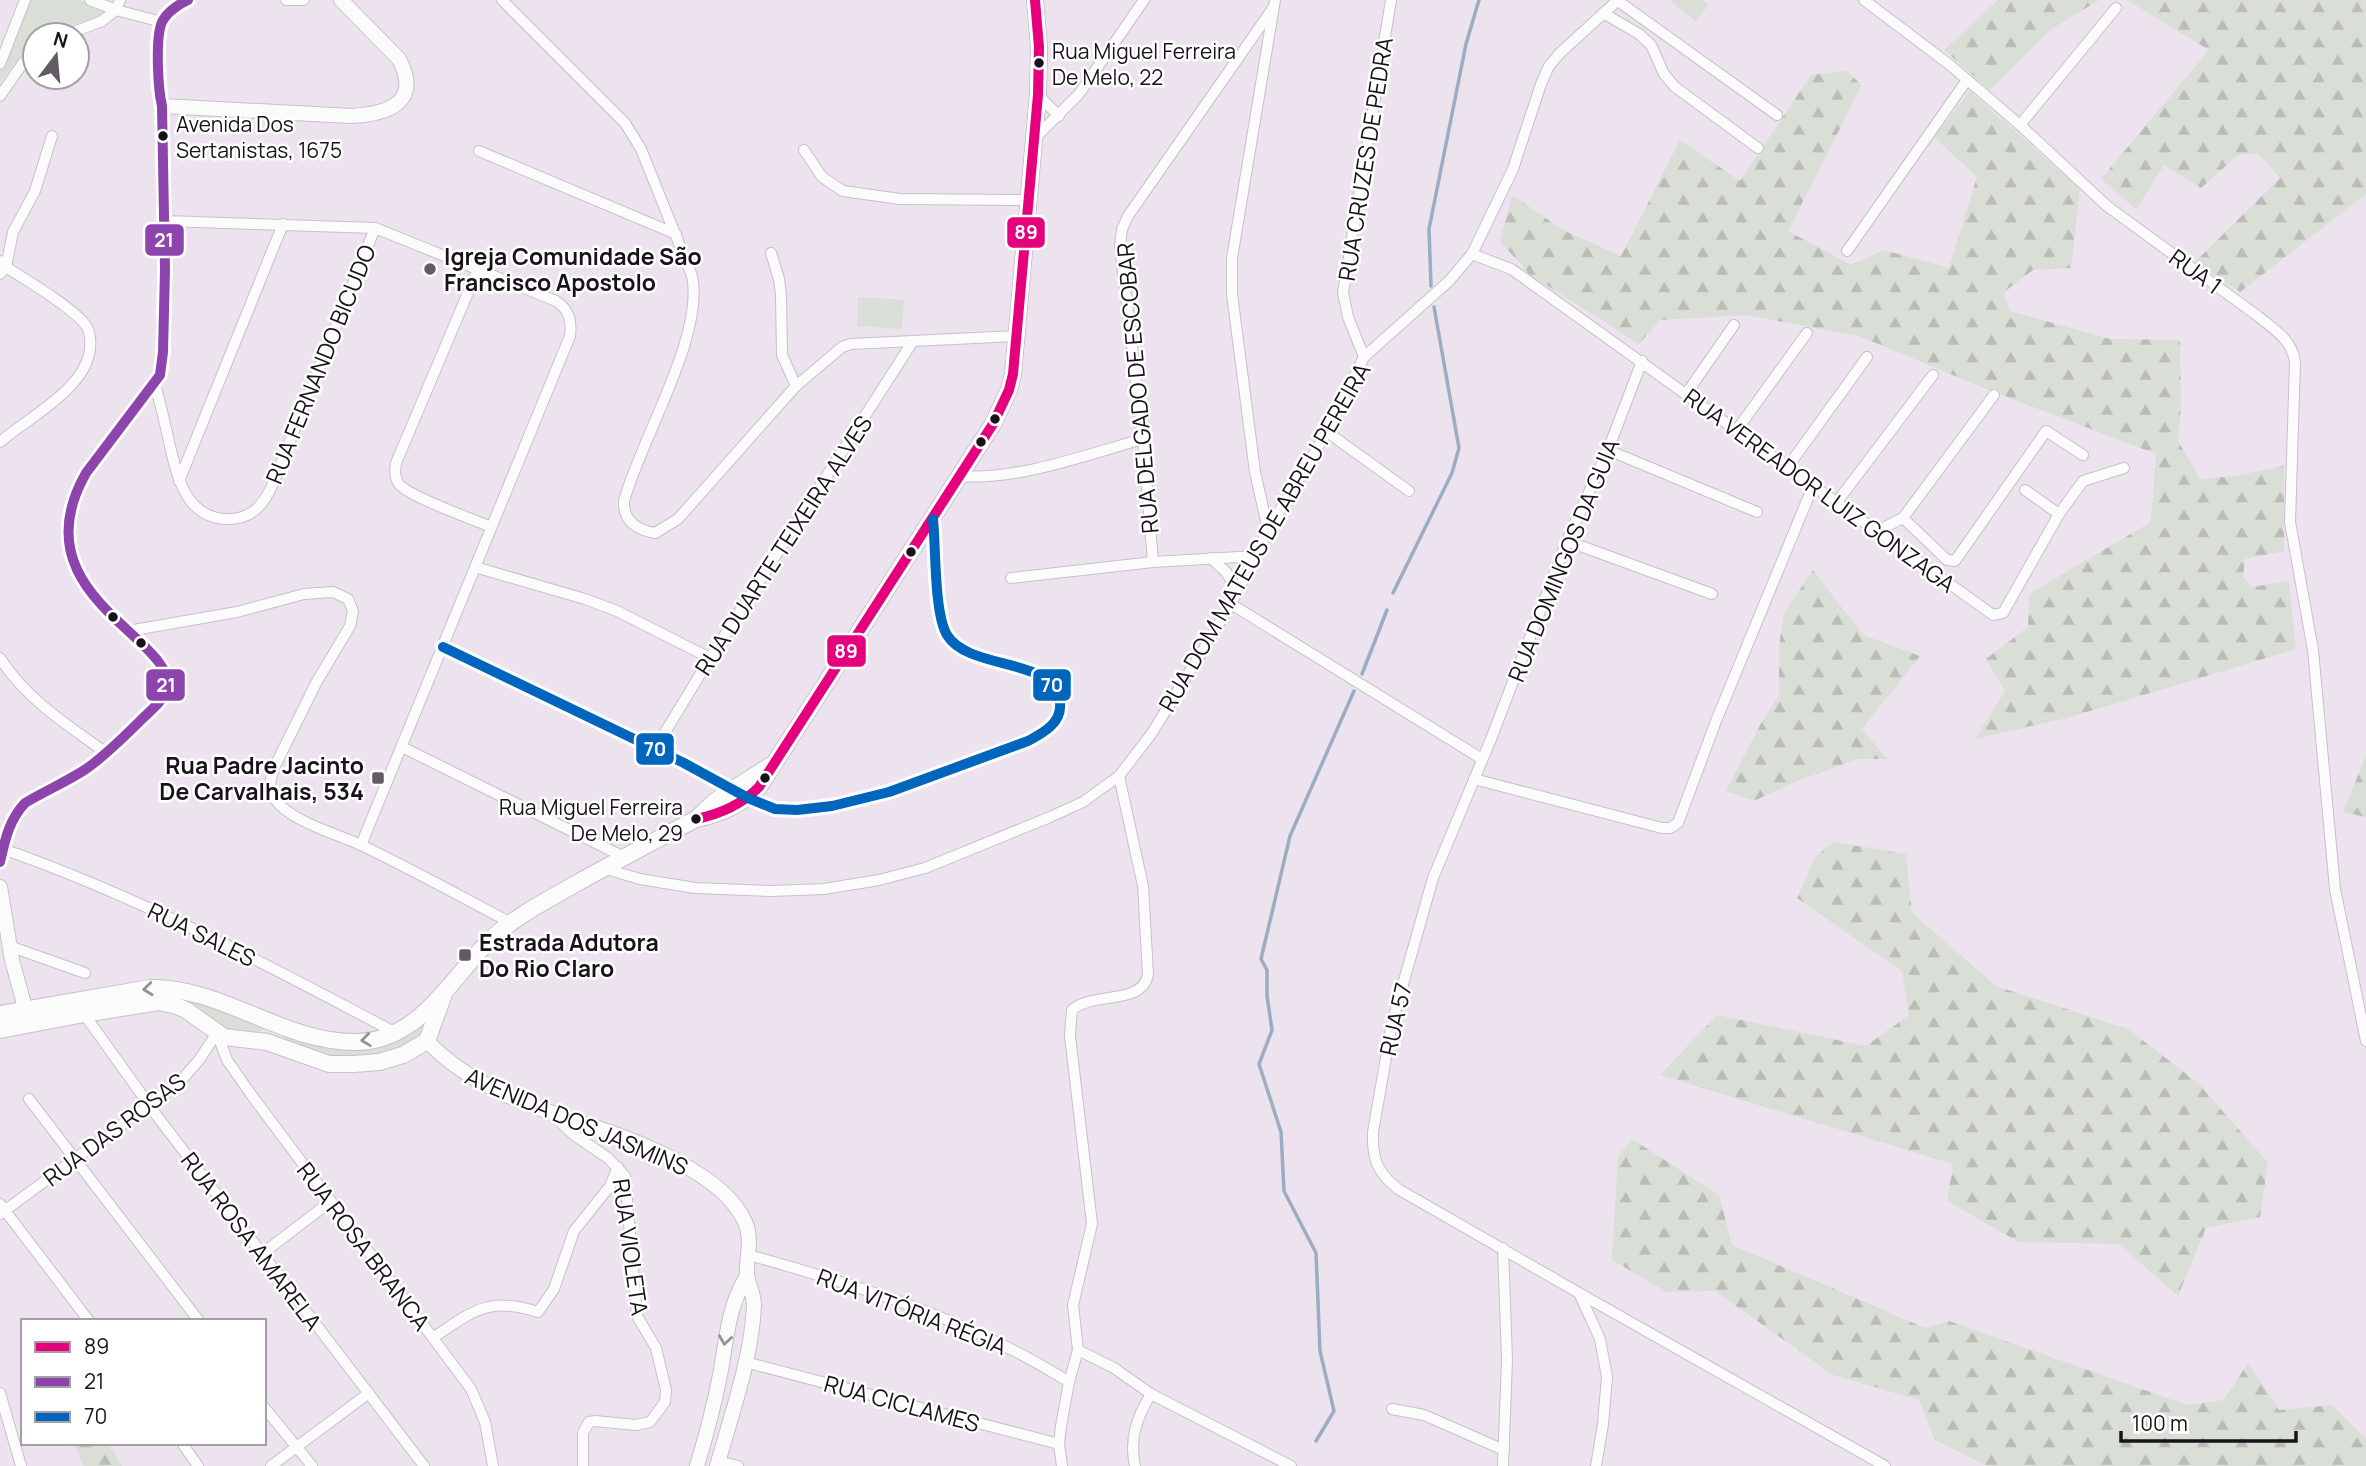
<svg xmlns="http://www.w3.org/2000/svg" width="2366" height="1466" viewBox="0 0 2366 1466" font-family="Manrope,sans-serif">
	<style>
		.forest { fill: url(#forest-firs) }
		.park { fill: #d9ded6 }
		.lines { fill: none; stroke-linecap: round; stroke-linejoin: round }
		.stream { stroke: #9cacc3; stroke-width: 3.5 }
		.minor-casing { stroke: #c7c0c9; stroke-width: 12 }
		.tertiary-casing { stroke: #c7c0c9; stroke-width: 16 }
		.secondary-casing { stroke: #c7c0c9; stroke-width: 18 }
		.minor { stroke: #fcfbfc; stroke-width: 10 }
		.tertiary { stroke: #fcfbfc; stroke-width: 14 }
		.secondary { stroke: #fcfbfc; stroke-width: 16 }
		.bus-1-casing { stroke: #fff; stroke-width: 16 }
		.bus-2-casing { stroke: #fff; stroke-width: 16 }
		.bus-3-casing { stroke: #fff; stroke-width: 16 }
		.bus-1 { stroke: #e5007d; stroke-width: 10 }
		.bus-2 { stroke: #8e44ad; stroke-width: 10 }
		.bus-3 { stroke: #0065bd; stroke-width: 10 }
		.oneway { stroke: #959296 }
		.bus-dot { fill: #181219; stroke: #fff; stroke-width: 2.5 }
		.poi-dot { fill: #625b64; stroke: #fff; stroke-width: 2.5 }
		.labels { text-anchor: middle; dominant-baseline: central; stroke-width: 5; stroke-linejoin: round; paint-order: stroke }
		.bus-label { font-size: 21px; fill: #181219; stroke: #fff; text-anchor: start }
		.street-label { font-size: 23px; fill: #181219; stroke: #fff }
		.poi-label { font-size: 23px; font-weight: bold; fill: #181219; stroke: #fff; text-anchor: start }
		.line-badge { stroke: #fff; stroke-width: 2.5 }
		.badge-label { font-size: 19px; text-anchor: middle; font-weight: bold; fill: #fff }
	</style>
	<defs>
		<pattern id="forest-firs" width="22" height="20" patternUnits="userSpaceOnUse" patternTransform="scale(1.75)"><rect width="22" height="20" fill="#d9ded6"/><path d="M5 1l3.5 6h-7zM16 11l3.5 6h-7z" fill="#babdb7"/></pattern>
	</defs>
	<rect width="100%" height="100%" fill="#ece3ee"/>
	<g class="forest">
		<polygon points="1998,0 2099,0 2050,30 1990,90 1944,50"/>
		<polygon points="2127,0 2366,0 2366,194 2240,292 2195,262 2280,178 2258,153 2238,155 2201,188 2164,165 2136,209 2101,179 2209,50"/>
		<polygon points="1846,71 1862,85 1788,231 1851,265 1884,250 1949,268 1977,177 1934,137 1970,91 2080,189 2071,268 2033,270 2004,292 2010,311 2110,339 2180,340 2181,407 2178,441 2200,479 2235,476 2284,466 2284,551 2245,559 2243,577 2251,587 2289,581 2296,649 2067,718 1975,739 2005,691 1986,659 2028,627 2029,594 2151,522 2156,454 1984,388 1859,336 1746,315 1660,320 1639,344 1529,274 1500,241 1512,195 1563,230 1621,256 1680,140 1740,181 1811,75"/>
		<polygon points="1813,570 1863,635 1920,656 1862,729 1887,759 1858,759 1797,781 1754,801 1726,791 1760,725 1779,695 1779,646 1784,613"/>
		<polygon points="2366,756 2366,817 2343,812"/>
		<polygon points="1834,842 1906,854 1912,913 1996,986 2128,1029 2198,1083 2268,1163 2260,1217 2206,1228 2178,1296 2119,1244 2019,1242 1947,1201 1953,1164 1660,1075 1717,1015 1866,1046 1909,1015 1902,971 1797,898 1816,856"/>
		<polygon points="1632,1139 1719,1195 1732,1245 1925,1328 1949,1321 2187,1405 2224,1400 2248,1363 2279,1410 2332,1405 2366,1439 2366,1466 1987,1466 1935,1440 1919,1400 1833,1375 1715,1291 1667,1292 1612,1260 1618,1156"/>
		<polygon points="75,1443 108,1443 122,1466 83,1466"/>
	</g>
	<g class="park">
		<polygon points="29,0 80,0 107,10 102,16 74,24 51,35 35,35 35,45 17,61 0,82 0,73"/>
		<polygon points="1673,0 1703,0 1709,4 1696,21 1671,2"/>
		<polygon points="858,297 904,300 902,329 857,326"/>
		<polygon points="170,991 261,1024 263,1029 260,1035 234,1034 188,1008"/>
		<polygon points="425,1019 430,1022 421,1035 390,1054 342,1061 295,1047 283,1038 281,1035 286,1034 329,1047"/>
	</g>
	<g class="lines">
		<g class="stream">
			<polyline points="1431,286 1429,229 1466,44 1479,0"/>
			<polyline points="1393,593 1452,473 1459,448 1434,307"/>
			<polyline points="1362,674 1387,610"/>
			<polyline points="1316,1441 1334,1411 1320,1351 1316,1253 1284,1191 1281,1132 1259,1064 1272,1030 1267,996 1267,970 1261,959 1290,836 1354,691"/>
		</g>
		<defs>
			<g id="minor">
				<polyline points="90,0 116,10 120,0"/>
				<polyline points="286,0 304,0"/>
				<path d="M502,0L625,123L641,149L692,276C705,335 640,441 624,501C623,521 637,530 655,533L678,519L796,386L842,347L851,344L1016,336"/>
				<path d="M1864,0L1950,65L2020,125L2107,206L2259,317C2276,331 2292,340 2295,362L2290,522L2313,650L2335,889L2366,1041"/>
				<polyline points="1618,1 1777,115"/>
				<polyline points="1603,13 1639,34 1651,45 1664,74 1675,87 1758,148"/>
				<polyline points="66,35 102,21 116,10 162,22"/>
				<polyline points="0,64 25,0"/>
				<polyline points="1038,95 1059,116"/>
				<polyline points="0,96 23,63 35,53"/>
				<path d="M162,106C158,89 155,38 162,22C167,12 179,4 188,0"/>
				<polyline points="2020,125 2116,8"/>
				<polyline points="1034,139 1079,94 1144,0"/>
				<polyline points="804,150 822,177 843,191 900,199 1030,200"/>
				<polyline points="479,151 676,234"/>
				<path d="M164,221L375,228L556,301C569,310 572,320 570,336L361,845"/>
				<polyline points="1847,251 1967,80"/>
				<polyline points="771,253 779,279 781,295 782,355 796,386"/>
				<polyline points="1472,254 1511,269 1524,278 1993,615 2003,613 2059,514 2083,481 2124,468"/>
				<path d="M0,261L6,267C26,280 70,306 84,323C90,330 91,339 90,348C87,388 29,417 0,442"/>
				<path d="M478,269L396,463C395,470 394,477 399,484C409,497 473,519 491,527"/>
				<polyline points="0,274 6,267 13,232 35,191 52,136"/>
				<polyline points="1364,357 1348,317 1343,293 1391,0"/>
				<path d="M155,384C160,403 165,422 169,442C177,475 185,519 228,519C252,519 263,505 272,486L375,228"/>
				<polyline points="1686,394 1734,325"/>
				<polyline points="1736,431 1807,333"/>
				<polyline points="1327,432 1409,491"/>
				<polyline points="1608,450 1757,512"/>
				<polyline points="1787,468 1867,357"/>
				<path d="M960,476C1017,481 1088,454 1143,439"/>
				<polyline points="179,481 283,224"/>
				<polyline points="2025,490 2059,514"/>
				<polyline points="1837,502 1933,375"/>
				<polyline points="1903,518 1947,560 1955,561 2046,431 2083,455"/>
				<polyline points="1268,530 1255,472 1232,294 1232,258 1275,0"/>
				<polyline points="1877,531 1903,518 1994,395"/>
				<polyline points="1567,541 1712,594"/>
				<polyline points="1211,558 1226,572 1238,591"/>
				<polyline points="1153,562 1143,439 1120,246 1122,229 1128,216 1273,8"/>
				<polyline points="475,567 585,599 617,611 710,658"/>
				<polyline points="1011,578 1153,562 1256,556"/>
				<polyline points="1231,604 1482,759"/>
				<path d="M128,631L237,612L304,594L333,592L348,599L353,611L350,626L316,683L274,768C271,778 267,788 274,798C290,822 338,834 363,846C413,870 462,897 511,923"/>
				<path d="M443,647L684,763L748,798L775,809L797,810L832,806L889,792L1028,741C1043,733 1062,723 1060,703C1057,656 970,672 947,635C934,613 936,548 933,519"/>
				<path d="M0,658C25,698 67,725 105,752"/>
				<polyline points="402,747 624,857"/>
				<polyline points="655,749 710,658 913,341"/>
				<polyline points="1474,779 1662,828 1670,828 1678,823 1716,721 1813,486"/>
				<path d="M3,849C140,897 268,965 396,1033"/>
				<polyline points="603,868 640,879 695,888 771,891 824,889 879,880 925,868 1050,817 1083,802 1119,776 1152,733 1231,604 1268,530 1327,432 1364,357 1449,281 1472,254 1513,169 1541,84 1549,66 1560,53 1618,0"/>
				<polyline points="9,946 85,973"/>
				<polyline points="84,1014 157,1116 424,1466"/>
				<polyline points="217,1033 227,1060 250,1093 471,1389 485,1422 493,1466"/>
				<polyline points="29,1099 199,1321"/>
				<polyline points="554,1116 574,1135 608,1158 625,1176 637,1316 656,1348 666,1390 665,1402 650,1422 636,1425 595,1421 589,1422 583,1433 583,1466"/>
				<polyline points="0,1204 89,1321"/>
				<polyline points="0,1214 179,1083 199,1060 217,1033"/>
				<polyline points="1503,1248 1507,1360 1503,1466"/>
				<polyline points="263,1253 330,1202"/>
				<path d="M749,1255C860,1286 971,1320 1069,1382"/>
				<polyline points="1579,1293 1885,1466"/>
				<path d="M434,1337C473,1311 489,1296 538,1312L554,1289L574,1231L610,1186L618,1167"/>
				<polyline points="1078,1350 1114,1368 1151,1394 1291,1466"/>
				<polyline points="745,1362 1059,1444"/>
				<polyline points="0,1393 21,1466"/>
				<polyline points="264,1407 312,1466"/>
				<polyline points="1392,1409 1424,1415 1504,1450"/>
				<polyline points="182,1443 198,1466"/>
				<polyline points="718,1461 738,1466"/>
				<polyline points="271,1466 369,1393"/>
				<path d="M1062,1466L1059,1444L1061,1426L1069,1382L1078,1350L1073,1305L1092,1224L1070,1036L1072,1010C1093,991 1143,1006 1148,974L1143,886L1119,776"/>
				<path d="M1135,1466C1129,1438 1137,1417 1151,1394"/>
				<path d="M1596,1466L1603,1424L1607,1377L1600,1339L1579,1293L1398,1189C1377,1172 1372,1159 1373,1132L1392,1023L1433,878L1491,739L1567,541L1608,450L1642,361"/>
			</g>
			<g id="tertiary">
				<path d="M0,862C5,840 9,820 25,803C45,791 66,782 86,769C106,755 125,736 142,719C150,711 162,702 166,691C183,639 15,598 86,473L160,375L163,352L165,270L162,106L351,116C388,114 422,103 399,59L341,0"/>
				<polyline points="0,887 12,960 28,1019"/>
				<path d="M427,1041C469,1085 528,1106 585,1124C633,1139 724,1173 745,1222C753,1239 746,1257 747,1274C748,1285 754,1294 754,1305C752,1357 731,1416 717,1466"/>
				<path d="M697,1466C706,1436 714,1406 720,1375C727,1339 727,1309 747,1276"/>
			</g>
			<g id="secondary">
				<path d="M696,819C721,814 741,805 759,787L993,424L1009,390L1013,374L1038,95L1039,47L1035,0"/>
				<path d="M0,1014L150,988C224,987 284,1044 359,1042C421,1039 451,978 490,940C513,918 542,903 570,887C611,864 654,841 696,819L715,801L771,765"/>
				<polyline points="0,1030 84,1014 159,1002 177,1006 186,1010 224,1037 267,1042 329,1064 354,1064 379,1062 403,1055 427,1041 444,994"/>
			</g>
		</defs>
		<use href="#minor" class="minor-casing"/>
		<use href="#tertiary" class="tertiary-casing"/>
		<use href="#secondary" class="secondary-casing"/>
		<use href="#minor" class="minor"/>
		<use href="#tertiary" class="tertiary"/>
		<use href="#secondary" class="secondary"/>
		<defs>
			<path id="bus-1" d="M696,819C721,814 741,805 759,787L993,424L1009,390L1013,374L1038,95L1039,47L1035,0"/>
			<path id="bus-2" d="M0,862C5,840 9,820 25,803C45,791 66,782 86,769C106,755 125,736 142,719C150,711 162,702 166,691C183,639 15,598 86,473L160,375L163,352L165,270L162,106C158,89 155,38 162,22C167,12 179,4 188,0"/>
			<path id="bus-3" d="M443,647L684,763L748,798L775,809L797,810L832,806L889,792L1028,741C1043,733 1062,723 1060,703C1057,656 970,672 947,635C934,613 936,548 933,519"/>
		</defs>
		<use href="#bus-1" class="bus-1-casing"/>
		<use href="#bus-2" class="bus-2-casing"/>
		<use href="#bus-3" class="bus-3-casing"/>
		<use href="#bus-1" class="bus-1"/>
		<use href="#bus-2" class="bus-2"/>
		<use href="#bus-3" class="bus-3"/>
	</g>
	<defs><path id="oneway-chevron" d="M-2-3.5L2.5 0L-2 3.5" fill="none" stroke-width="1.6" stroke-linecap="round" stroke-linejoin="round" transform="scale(1.75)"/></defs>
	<g class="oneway">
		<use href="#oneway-chevron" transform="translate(148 989) rotate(174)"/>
		<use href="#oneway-chevron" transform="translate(366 1040) rotate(173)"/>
		<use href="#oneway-chevron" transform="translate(725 1340) rotate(98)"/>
	</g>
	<g class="bus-dot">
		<circle cx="1039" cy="63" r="6"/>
		<circle cx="163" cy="136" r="6"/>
		<circle cx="995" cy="419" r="6"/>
		<circle cx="981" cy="442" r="6"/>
		<circle cx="911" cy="552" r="6"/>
		<circle cx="113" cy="617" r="6"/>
		<circle cx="141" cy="643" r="6"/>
		<circle cx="765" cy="778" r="6"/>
		<circle cx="696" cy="819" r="6"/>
	</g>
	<g class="poi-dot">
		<circle cx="430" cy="269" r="7"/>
		<rect x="371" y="771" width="14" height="14" rx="3.5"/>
		<rect x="458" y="948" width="14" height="14" rx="3.5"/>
	</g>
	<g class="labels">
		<g class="bus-label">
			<text x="1052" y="51">Rua Miguel Ferreira<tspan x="1052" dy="26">De Melo, 22</tspan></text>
			<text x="176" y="124">Avenida Dos<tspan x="176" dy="26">Sertanistas, 1675</tspan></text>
			<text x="683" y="807" text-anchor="end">Rua Miguel Ferreira<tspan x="683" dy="26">De Melo, 29</tspan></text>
		</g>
		<g class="street-label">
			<text transform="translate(1365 159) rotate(-81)">RUA CRUZES DE PEDRA</text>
			<text transform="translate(2196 271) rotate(36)">RUA 1</text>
			<text transform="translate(320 364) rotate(-68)">RUA FERNANDO BICUDO</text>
			<text transform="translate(1137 388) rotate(-95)">RUA DELGADO DE ESCOBAR</text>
			<text transform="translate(1820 490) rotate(36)">RUA VEREADOR LUIZ GONZAGA</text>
			<text transform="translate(1264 537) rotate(-60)">RUA DOM MATEUS DE ABREU PEREIRA</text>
			<text transform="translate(783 545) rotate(-57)">RUA DUARTE TEIXEIRA ALVES</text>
			<text transform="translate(1563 560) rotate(-68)">RUA DOMINGOS DA GUIA</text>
			<text transform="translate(202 934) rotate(26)">RUA SALES</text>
			<text transform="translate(1395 1019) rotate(-77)">RUA 57</text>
			<text transform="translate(577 1121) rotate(23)">AVENIDA DOS JASMINS</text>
			<text transform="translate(114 1129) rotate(-37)">RUA DAS ROSAS</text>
			<text transform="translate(252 1241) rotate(53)">RUA ROSA AMARELA</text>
			<text transform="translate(364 1246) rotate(53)">RUA ROSA BRANCA</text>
			<text transform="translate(631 1247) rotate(82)">RUA VIOLETA</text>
			<text transform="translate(912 1311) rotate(21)">RUA VITÓRIA RÉGIA</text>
			<text transform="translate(902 1403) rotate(15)">RUA CICLAMES</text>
		</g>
		<g class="poi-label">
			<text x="444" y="256">Igreja Comunidade São<tspan x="444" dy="26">Francisco Apostolo</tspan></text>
			<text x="364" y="765" text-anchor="end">Rua Padre Jacinto<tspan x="364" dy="26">De Carvalhais, 534</tspan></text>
			<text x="479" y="942">Estrada Adutora<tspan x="479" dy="26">Do Rio Claro</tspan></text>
		</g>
	</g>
	<g class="line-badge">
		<rect x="1006" y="216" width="40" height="33" rx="7" fill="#e5007d"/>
		<rect x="144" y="223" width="41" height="34" rx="7" fill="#8e44ad"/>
		<rect x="826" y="634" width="41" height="34" rx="7" fill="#e5007d"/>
		<rect x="1032" y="668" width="40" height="34" rx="7" fill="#0065bd"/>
		<rect x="145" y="668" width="41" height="34" rx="7" fill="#8e44ad"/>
		<rect x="635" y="732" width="40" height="34" rx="7" fill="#0065bd"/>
	</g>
	<g class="badge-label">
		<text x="1026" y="239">89</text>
		<text x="164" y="247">21</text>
		<text x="846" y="658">89</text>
		<text x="1052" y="692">70</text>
		<text x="166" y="692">21</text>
		<text x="655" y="756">70</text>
	</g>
	<rect x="21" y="1319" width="245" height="126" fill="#ffffff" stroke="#a3a0a3" stroke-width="2"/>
	<rect x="35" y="1342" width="35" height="10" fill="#e5007d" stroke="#a3a0a3" stroke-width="2"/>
	<text x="84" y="1354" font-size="21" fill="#181219">89</text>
	<rect x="35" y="1377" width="35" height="10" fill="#8e44ad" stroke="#a3a0a3" stroke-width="2"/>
	<text x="84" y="1389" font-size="21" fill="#181219">21</text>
	<rect x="35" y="1412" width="35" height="10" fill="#0065bd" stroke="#a3a0a3" stroke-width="2"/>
	<text x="84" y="1424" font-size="21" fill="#181219">70</text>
	<g transform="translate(56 56) rotate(16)"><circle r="33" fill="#ffffff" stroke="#a3a0a3" stroke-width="2"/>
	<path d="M0-5L12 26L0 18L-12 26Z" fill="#625b64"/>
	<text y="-10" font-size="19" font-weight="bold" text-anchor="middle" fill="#181219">N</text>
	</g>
	<path d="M2121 1431v10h175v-10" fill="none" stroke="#181219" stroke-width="3.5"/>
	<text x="2132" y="1431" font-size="21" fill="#181219" stroke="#ffffff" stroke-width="5" paint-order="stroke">100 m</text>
</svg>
